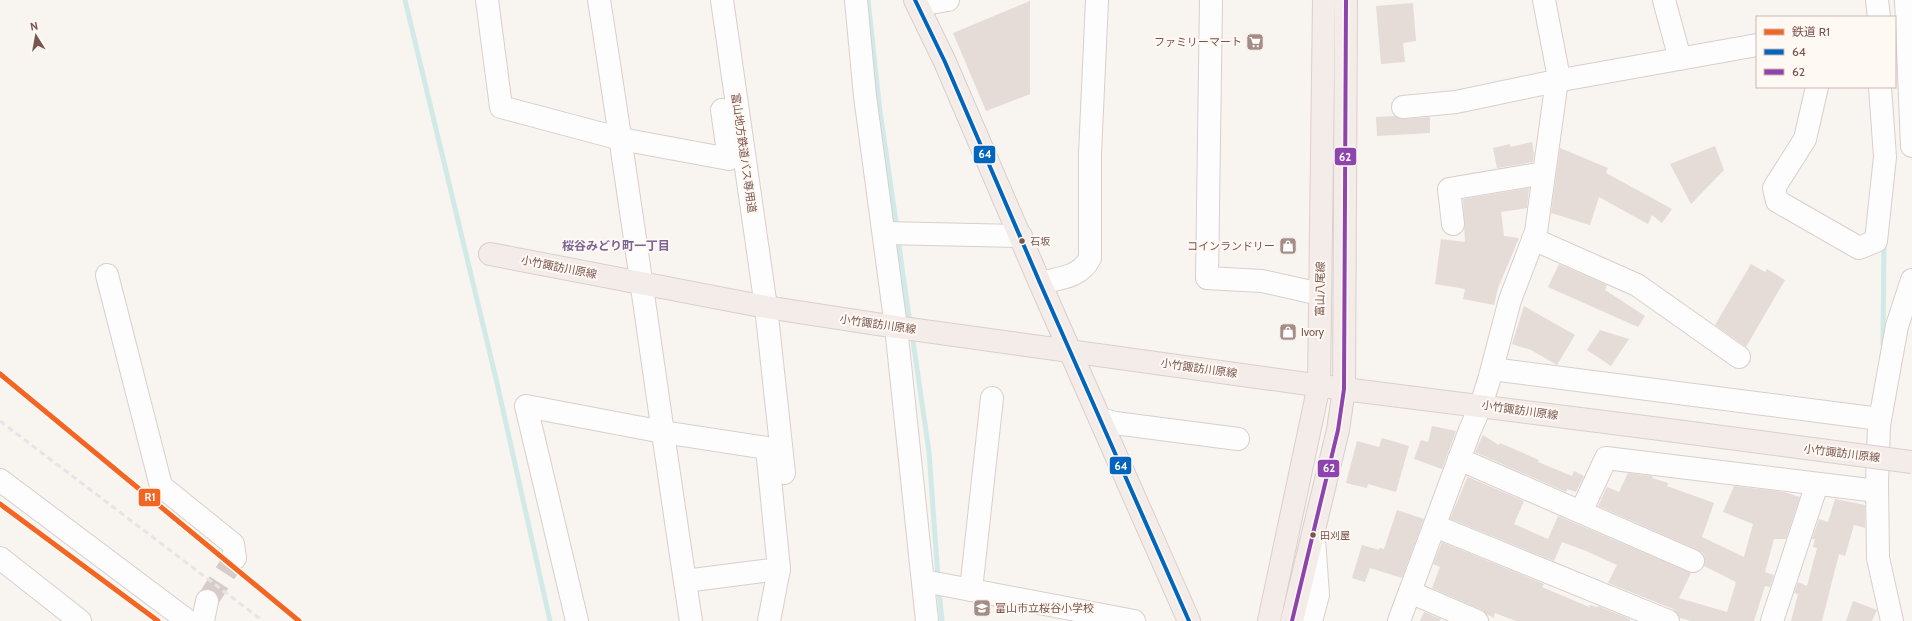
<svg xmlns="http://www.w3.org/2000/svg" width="1912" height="621" viewBox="0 0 1912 621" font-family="Cabin,'Noto Sans JP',sans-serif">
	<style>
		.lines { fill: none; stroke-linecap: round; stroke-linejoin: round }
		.stream { stroke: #d1eae8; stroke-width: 5 }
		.building { fill: #e5dbd7 }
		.minor-tunnel { stroke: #d8ccc8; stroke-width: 22; stroke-dasharray: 22 11; stroke-linecap: butt }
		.minor-casing { stroke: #d8cfcc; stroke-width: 24 }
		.major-casing { stroke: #dacfcc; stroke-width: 24 }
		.minor { stroke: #fefdfd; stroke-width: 22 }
		.major { stroke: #f3ece8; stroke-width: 22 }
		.rail { stroke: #e5e4e7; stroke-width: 3; stroke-dasharray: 6 4; stroke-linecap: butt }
		.major-bridge-casing { stroke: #dacfcc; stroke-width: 24; stroke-linecap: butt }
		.major-bridge { stroke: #f3ece8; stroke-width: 22 }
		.bus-1-casing { stroke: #fff8f3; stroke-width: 7 }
		.bus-2-casing { stroke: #fff8f3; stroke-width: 7 }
		.bus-1 { stroke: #0065bd; stroke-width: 4 }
		.bus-2 { stroke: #8e44ad; stroke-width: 4 }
		.rail-1-casing { stroke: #fff8f3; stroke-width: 8 }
		.rail-1 { stroke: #f26522; stroke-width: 5 }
		.bus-dot { fill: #78554e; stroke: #fff8f3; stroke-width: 1.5 }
		.labels { text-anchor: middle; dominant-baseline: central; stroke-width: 4; stroke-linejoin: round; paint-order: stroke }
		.bus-label { font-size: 10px; fill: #78554e; stroke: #fff8f3; text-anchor: start }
		.poi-label { font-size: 11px; fill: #78554e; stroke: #fff8f3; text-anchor: end }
		.street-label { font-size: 11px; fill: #78554e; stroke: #fff8f3 }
		.neighbourhood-label { font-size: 12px; font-weight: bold; fill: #7b6693; stroke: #fff8f3 }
		.line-badge { stroke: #fff8f3; stroke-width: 1.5 }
		.badge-label { font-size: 11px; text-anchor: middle; font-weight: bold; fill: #fff }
	</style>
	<rect width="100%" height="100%" fill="#f8f4f0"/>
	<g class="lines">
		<g class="stream">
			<polyline points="405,0 497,383 550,621"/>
			<polyline points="868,0 880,111 897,229"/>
			<polyline points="898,239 910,324"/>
			<polyline points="912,334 929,452 938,578"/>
			<polyline points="1883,344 1884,242"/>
			<polyline points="939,590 942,621"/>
		</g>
	</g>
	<g class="building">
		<polygon points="1030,1 1030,94 986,111 953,33"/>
		<polygon points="1413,3 1416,41 1403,43 1405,62 1381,64 1376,6"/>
		<polygon points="1395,116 1404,119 1430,117 1430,133 1377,136 1376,117"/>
		<polygon points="1532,142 1534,154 1533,162 1497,168 1493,148 1510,144 1510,147"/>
		<polygon points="1715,146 1724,170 1691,204 1670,164"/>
		<polygon points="1560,148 1608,168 1606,173 1672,209 1662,223 1652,215 1648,224 1599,197 1590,225 1551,213"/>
		<polygon points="1529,188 1527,208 1501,212 1504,236 1519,238 1498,288 1494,305 1463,299 1465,289 1435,284 1441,239 1465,242 1463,199"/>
		<polygon points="1559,264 1607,285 1605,290 1645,316 1638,327 1548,287"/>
		<polygon points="1751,264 1765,272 1767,269 1785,280 1746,347 1715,325"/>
		<polygon points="1524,306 1575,335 1557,365 1531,350 1512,344"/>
		<polygon points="1600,330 1629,339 1611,366 1587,350"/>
		<polygon points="1432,426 1456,431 1442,469 1414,459 1421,440 1428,442"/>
		<polygon points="1483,435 1499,445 1500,443 1539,460 1538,462 1572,476 1574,471 1584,476 1576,492 1567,489 1566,492 1475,452"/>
		<polygon points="1382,438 1409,446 1396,492 1368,484 1367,488 1346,483 1357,441 1379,447"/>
		<polygon points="1628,473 1653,476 1652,478 1668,483 1667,486 1714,503 1702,537 1744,557 1753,524 1723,512 1734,486 1784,492 1800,497 1786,539 1774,539 1765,572 1774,575 1770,587 1765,586 1754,621 1691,621 1680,618 1673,609 1608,583 1617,565 1586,551 1562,542 1554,561 1450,519 1467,478 1466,476 1524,501 1514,524 1548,539 1558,516 1691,573 1679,598 1727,612 1736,582 1704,566 1705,559 1703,553 1698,550 1598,506 1607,487 1619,492"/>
		<polygon points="1835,499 1865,505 1865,528 1854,525 1845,556 1839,554 1822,621 1791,621 1798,594 1794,593 1798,582 1807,586 1817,548 1813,547 1815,539 1812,539 1819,519 1828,522"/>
		<polygon points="1397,510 1424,519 1402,578 1370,568 1365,582 1352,578 1362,545 1379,550 1379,548 1384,549"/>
		<polygon points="1442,542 1544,584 1542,587 1589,607 1590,605 1597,607 1598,606 1630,619 1630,621 1516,621 1495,613 1494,618 1488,615 1482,610 1432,588 1440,567 1433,564"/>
		<polygon points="1853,601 1877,610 1872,621 1846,621"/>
		<polygon points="1424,612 1441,619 1440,621 1420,621"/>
	</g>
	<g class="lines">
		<polyline class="minor-tunnel" points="207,601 235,558"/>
		<defs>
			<g id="minor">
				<polyline points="487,0 501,107 621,139 729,159 722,110"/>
				<path d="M599,0C632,207 659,414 691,621"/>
				<polyline points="722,0 766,307 784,473"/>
				<polyline points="856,0 865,96 896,327 927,621"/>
				<polyline points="1211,0 1207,278 1262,281 1320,294"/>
				<polyline points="1664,0 1680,59"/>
				<polyline points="1877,0 1879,17"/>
				<polyline points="1906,0 1912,146"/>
				<polyline points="918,5 948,0"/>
				<polyline points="1817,87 1805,139 1774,188 1777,201 1859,248 1876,241 1885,157 1880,87"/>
				<polyline points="1403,107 1456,102 1556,81 1757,45"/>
				<polyline points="1453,224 1449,189 1544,173"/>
				<polyline points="885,233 1021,236"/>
				<polyline points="1533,239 1637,285 1739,357"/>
				<polyline points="107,275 161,486 233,544 235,558"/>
				<path d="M1040,283C1059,278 1080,278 1090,258V154L1097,0"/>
				<polyline points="1492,369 1880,419"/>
				<polyline points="1100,419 1115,423 1238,439"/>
				<polyline points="1459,459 1693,561"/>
				<polyline points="0,480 188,621"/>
				<polyline points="1581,512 1606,458 1877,491"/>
				<polyline points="1435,526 1668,621"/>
				<polyline points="0,558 80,621"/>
				<polyline points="924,581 1134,621"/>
				<polyline points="971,590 992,398"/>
				<polyline points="1410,592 1477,621"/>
				<polyline points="203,621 207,601"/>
				<polyline points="577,621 526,406 663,432 767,448 779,569 685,581"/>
				<polyline points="769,621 779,569"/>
				<polyline points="1311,621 1318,595 1314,539"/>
				<polyline points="1399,621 1470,430 1481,405 1489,380 1510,300 1536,232 1558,73 1544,0"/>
				<polyline points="1772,621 1817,484"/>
				<polyline points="1892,621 1878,558 1877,483 1879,425 1897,326 1912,280"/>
			</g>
			<g id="major">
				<polyline points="915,0 945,62 1040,283 1189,621"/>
				<polyline points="490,254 766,307 896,327 1344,389 1676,431"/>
				<polyline points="1269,621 1319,385 1324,0"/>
				<polyline points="1292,621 1338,430 1344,389 1346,0"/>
			</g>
		</defs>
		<use href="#minor" class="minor-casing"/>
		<use href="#major" class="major-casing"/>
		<use href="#minor" class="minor"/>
		<use href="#major" class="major"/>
		<g class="rail">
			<polyline points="0,374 299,621"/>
			<polyline points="0,421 263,621"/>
		</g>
		<defs>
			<polyline id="major-bridge" points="1676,431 1912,462"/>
		</defs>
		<use href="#major-bridge" class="major-bridge-casing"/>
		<use href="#major-bridge" class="major-bridge"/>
		<defs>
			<polyline id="bus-1" points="915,0 945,62 1040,283 1189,621"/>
			<polyline id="bus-2" points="1292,621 1338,430 1344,389 1346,0"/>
		</defs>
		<use href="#bus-1" class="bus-1-casing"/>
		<use href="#bus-2" class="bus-2-casing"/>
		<use href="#bus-1" class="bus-1"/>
		<use href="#bus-2" class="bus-2"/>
		<defs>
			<g id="rail-1">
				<polyline points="0,374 299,621"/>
				<polyline points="0,504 158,621"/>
			</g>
		</defs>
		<use href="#rail-1" class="rail-1-casing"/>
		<use href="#rail-1" class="rail-1"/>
	</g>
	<defs>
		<symbol id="supermarket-square" viewBox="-11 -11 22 22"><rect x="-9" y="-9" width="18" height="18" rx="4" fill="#a58d87" stroke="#fff8f3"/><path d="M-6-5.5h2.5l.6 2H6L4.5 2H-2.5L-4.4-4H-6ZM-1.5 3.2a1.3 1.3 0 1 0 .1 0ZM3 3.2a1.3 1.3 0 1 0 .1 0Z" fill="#fff"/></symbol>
		<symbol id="shop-square" viewBox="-11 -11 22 22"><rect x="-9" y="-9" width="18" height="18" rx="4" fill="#a58d87" stroke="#fff8f3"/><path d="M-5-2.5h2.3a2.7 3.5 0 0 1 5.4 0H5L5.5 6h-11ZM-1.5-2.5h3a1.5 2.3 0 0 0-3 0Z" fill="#fff"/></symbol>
		<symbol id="school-square" viewBox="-11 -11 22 22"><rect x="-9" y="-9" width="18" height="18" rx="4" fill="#a58d87" stroke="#fff8f3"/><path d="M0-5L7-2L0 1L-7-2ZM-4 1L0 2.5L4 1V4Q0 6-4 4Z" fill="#fff"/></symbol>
	</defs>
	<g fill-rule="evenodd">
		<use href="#supermarket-square" x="1245" y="32" width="20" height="20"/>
		<use href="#shop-square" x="1278" y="236" width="20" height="20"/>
		<use href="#shop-square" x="1278" y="322" width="20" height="20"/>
		<use href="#school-square" x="972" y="598" width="20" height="20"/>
	</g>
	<g class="bus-dot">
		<circle cx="1022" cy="241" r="3.5"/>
		<circle cx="1313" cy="535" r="3.5"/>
	</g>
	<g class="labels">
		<g class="bus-label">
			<text x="1030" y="241">石坂</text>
			<text x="1320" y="535">田刈屋</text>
		</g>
		<g class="poi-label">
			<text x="1242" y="42">ファミリーマート</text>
			<text x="1275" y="246">コインランドリー</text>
			<text x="1301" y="332" text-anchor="start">Ivory</text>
			<text x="995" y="608" text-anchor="start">富山市立桜谷小学校</text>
		</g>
		<g class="street-label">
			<text transform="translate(744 153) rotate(82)">富山地方鉄道バス専用道</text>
			<text transform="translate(559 267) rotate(11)">小竹諏訪川原線</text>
			<text transform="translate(1320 289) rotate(-89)">富山八尾線</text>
			<text transform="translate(878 324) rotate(8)">小竹諏訪川原線</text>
			<text transform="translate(1199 368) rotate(8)">小竹諏訪川原線</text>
			<text transform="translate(1520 410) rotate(8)">小竹諏訪川原線</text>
			<text transform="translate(1842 453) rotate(7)">小竹諏訪川原線</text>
		</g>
		<g class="neighbourhood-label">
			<text x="616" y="245">桜谷みどり町一丁目</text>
		</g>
	</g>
	<g class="line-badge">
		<rect x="973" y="145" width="23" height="19" rx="4" fill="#0065bd"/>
		<rect x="1334" y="147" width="23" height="19" rx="4" fill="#8e44ad"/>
		<rect x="1109" y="456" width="23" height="19" rx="4" fill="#0065bd"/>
		<rect x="1317" y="459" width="23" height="19" rx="4" fill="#8e44ad"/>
		<rect x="138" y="488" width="23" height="19" rx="4" fill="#f26522"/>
	</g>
	<g class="badge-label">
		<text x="985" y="158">64</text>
		<text x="1345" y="161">62</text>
		<text x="1121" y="470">64</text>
		<text x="1329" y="472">62</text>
		<text x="150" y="501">R1</text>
	</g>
	<rect x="1756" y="16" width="140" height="72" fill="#fff8f3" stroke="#c9b7b1"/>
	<rect x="1764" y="29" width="20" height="6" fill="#f26522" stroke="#c9b7b1"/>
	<text x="1792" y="36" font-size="12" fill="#78554e">鉄道 R1</text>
	<rect x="1764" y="49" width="20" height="6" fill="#0065bd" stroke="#c9b7b1"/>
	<text x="1792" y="56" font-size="12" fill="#78554e">64</text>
	<rect x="1764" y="69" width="20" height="6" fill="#8e44ad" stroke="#c9b7b1"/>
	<text x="1792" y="76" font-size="12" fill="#78554e">62</text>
	<g transform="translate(36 36) rotate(349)" stroke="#fff8f3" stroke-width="3" paint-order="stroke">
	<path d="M0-3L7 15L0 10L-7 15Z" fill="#78554e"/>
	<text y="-6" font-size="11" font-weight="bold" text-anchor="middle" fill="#78554e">N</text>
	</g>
</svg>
